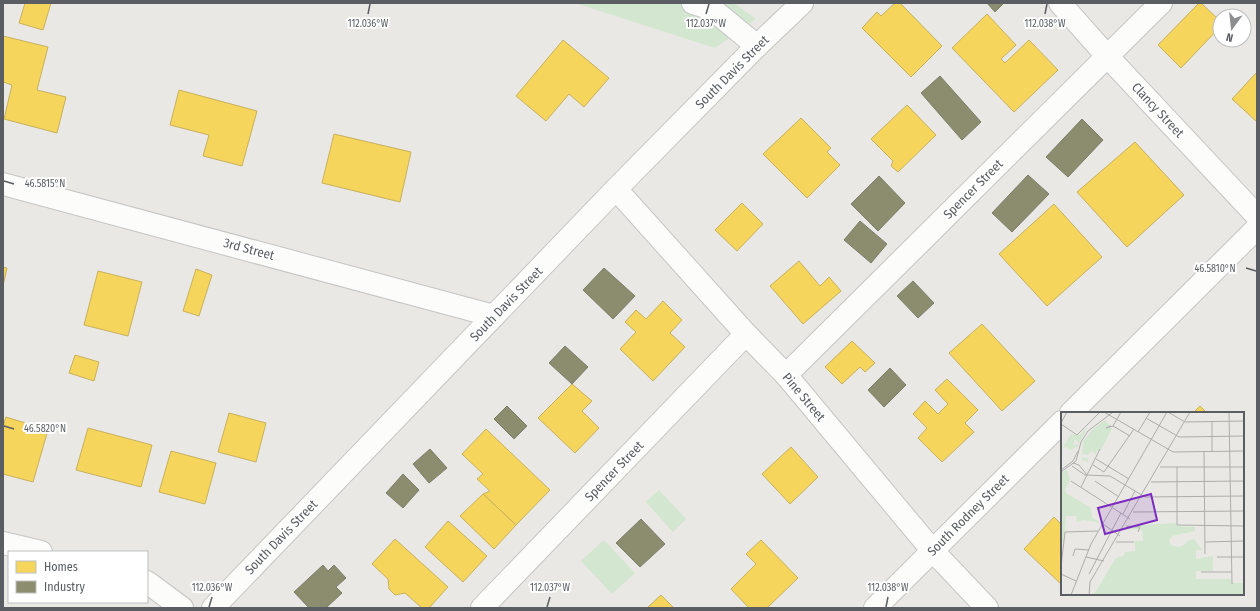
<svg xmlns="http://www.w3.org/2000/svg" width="1260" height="611" viewBox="0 0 1260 611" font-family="'Fira Sans Condensed',sans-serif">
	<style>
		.green { fill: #d3e6cf }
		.homes { fill: #f6d55c; stroke: #c7b15e }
		.industry { fill: #8c8c6e; stroke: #7d7e6a }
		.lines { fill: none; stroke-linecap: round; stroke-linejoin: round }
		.minor-casing { stroke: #c5c5c4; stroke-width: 24 }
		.minor { stroke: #fcfcfb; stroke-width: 22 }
		.ticks { fill: none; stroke: #5a5e62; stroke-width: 1.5 }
		.labels { text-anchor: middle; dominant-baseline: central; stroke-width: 4; stroke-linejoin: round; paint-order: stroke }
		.street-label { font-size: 13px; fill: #5a5e62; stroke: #fff }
		.inset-road { fill: none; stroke: #acadac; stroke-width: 1 }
		.view { fill: #7b2cbf; fill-opacity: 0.15; stroke: #7b2cbf; stroke-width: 2 }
		.inset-edge { fill: none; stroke: #5a5e62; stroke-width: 2 }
		.ticks-label { font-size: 10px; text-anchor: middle; fill: #5a5e62; stroke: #fff; stroke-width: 4; stroke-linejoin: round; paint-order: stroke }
	</style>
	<rect width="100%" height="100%" fill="#eae8e4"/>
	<g class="green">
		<polygon points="575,3 734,3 756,19 715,48"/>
		<polygon points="659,490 686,519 673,532 646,502"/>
		<polygon points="604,540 635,573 612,594 581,561"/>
	</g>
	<g class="homes">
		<polygon points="25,3 51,3 43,30 19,23"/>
		<polygon points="895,3 900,3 942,46 911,77 862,28 877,12 881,16"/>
		<polygon points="1199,3 1201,3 1220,21 1220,27 1181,68 1158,45"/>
		<polygon points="987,14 1016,45 1001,59 1005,63 1029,40 1058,70 1014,112 952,48"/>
		<polygon points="3,36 48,47 37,90 66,97 57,133 4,119 12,85 3,82"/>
		<polygon points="563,40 609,78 584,107 569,94 546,121 516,96"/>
		<polygon points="1257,72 1257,122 1232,99"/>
		<polygon points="179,90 257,111 242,166 203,156 209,135 170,125"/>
		<polygon points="907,105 936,135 898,172 891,166 893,161 871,139"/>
		<polygon points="801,118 831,148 827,152 840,165 807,198 763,154"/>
		<polygon points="334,134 411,152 400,202 322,183"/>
		<polygon points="1135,142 1184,195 1127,247 1077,192"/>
		<polygon points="742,203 763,224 737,251 715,230"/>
		<polygon points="1054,204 1102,257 1047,306 999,254"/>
		<polygon points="799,261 820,286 829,277 841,291 803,324 770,286"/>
		<polygon points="3,267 7,268 3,286"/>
		<polygon points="196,269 212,275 199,316 183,311"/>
		<polygon points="98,271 142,282 128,336 84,325"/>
		<polygon points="663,301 682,320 670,333 685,347 653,381 620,349 636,332 625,322 636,310 646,319"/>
		<polygon points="982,324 1035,381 1002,411 949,353"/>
		<polygon points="852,341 875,363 865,372 860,367 842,384 825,367"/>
		<polygon points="75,355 99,362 94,381 69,373"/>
		<polygon points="947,379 978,410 965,423 974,432 942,462 918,438 927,428 913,414 925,401 938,414 948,404 935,390"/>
		<polygon points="572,384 592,401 582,411 599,428 575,453 538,418"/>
		<polygon points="1200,406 1207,413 1193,413"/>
		<polygon points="229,413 266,423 256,462 218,452"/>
		<polygon points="6,417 48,430 33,482 3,474 3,426"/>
		<polygon points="88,428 152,445 141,487 76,470"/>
		<polygon points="486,429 550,490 516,525 483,494 490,491 477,479 483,474 462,454"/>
		<polygon points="791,447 818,477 790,504 762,474"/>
		<polygon points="171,451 216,463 205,504 159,492"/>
		<polygon points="483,494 516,525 494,549 460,516"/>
		<polygon points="1054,517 1062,525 1062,585 1024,549"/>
		<polygon points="448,521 487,556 463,582 425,547"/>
		<polygon points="395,539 448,587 429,608 422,608 405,593 395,595 389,589 388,579 372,564"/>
		<polygon points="761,540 798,578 767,608 749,608 731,589 756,564 746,554"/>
		<polygon points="661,595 674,608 647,608"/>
	</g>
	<g class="industry">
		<polygon points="987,3 1004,3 995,12"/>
		<polygon points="940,76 981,122 962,140 921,93"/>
		<polygon points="1082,119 1103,140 1068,177 1046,157"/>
		<polygon points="1028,175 1049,194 1012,232 992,213"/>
		<polygon points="879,176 905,203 878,231 851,204"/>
		<polygon points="860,221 887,244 871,263 844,240"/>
		<polygon points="604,268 635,296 613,319 583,290"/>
		<polygon points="913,281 934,303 918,318 897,296"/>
		<polygon points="565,346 588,367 572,384 549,363"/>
		<polygon points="890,368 906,385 884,407 868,390"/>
		<polygon points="507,406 527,426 514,439 494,419"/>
		<polygon points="430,449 447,468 429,483 413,464"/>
		<polygon points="403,474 419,490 403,508 386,493"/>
		<polygon points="641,519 665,544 640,567 616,543"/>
		<polygon points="323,565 328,571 334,565 346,578 336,587 342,593 326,608 309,608 294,592"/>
	</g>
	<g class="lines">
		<defs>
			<g id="minor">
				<polyline points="693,3 712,9 757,46"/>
				<polyline points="1060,3 1107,56 1257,216"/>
				<polyline points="3,184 494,316"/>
				<polyline points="616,189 746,334 786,375 932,550 987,608"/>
				<polyline points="786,375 1161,3"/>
				<polyline points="1071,413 1257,228"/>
				<polyline points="3,543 41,552"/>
				<polyline points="147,582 182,608"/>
				<polyline points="213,608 616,189 757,46 802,3"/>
				<polyline points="482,608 746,334"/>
				<polyline points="875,608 1062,422"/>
			</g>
		</defs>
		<use href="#minor" class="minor-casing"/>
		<use href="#minor" class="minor"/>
	</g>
	<path class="ticks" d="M368,14L370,4M706,14L709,4M1045,14L1047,4M4,181L14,184M1246,268L1256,271M4,426L14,429M209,607L212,597M547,607L550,597M886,607L888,597"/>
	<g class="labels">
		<g class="street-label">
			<text transform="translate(732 72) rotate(-45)">South Davis Street</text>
			<text transform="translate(1158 110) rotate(47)">Clancy Street</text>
			<text transform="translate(973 189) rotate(-45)">Spencer Street</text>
			<text transform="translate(249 249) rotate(15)">3rd Street</text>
			<text transform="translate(506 304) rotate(-46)">South Davis Street</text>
			<text transform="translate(804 397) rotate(50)">Pine Street</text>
			<text transform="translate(614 471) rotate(-46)">Spencer Street</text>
			<text transform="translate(968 515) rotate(-45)">South Rodney Street</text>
			<text transform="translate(281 537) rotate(-46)">South Davis Street</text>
		</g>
	</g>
	<g transform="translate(1061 412)">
		<rect width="183" height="183" fill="#eae8e4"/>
		<path d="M44,8L50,14L42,16H51L41,36L37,40L33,38L35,40V43L31,38L27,43L22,42L21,45L27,46V50L21,48L22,30L31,18ZM27,15L18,31L14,27L12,33L18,32L16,35L9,38L5,35L1,37L10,22L19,23ZM6,58L9,68L4,77L5,81L30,96L31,106L41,111L22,108L16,110L15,104H5L3,131L0,130V61ZM115,111L116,114L134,115V119L111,124L108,129L110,133L117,135L123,133L128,128L133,127L141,138H135V147L152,144V159H135V167H170V171H183V183H29L34,181L55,146L62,144L64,140L74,139V129H82L81,118L70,117L65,115L66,114Z" fill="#d3e6cf"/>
		<path class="inset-road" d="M43,0L112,40L183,39M107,0L124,10L183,9M168,0L171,172M85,6L118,25L183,24M0,11L6,0M0,12L16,23L39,0M50,14L45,16L52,14L69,24M52,14L60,0M77,20L89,0M143,40L144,142M151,40V9M35,47L68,67M12,51L18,53L26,63M32,53L43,60L73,17M11,54L24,63L49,64L84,85L182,84M99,55H183M116,55V113L183,114M0,58L12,49L17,39M0,60L15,49L20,30L27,19L52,0M10,69L69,107M34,69L58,85M90,70L183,69M20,75L39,37M72,100L183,99M62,102L74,79M42,112L59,124M65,114L79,115L77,120M55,130H73M144,130L182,129M12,144L14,137L28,138M25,145L43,149M156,145H183M0,155L4,120L37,119M140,160H171M0,162L15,169M28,162L60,101M10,183L30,132L106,0M28,183L29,170L129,0"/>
		<path class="view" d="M90,82L96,108L44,122L37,96Z"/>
		<rect width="183" height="183" class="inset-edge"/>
	</g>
	<g class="ticks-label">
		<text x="368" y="27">112.036°W</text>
		<text x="706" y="27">112.037°W</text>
		<text x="1045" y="27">112.038°W</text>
		<text x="45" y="187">46.5815°N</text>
		<text x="1215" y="272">46.5810°N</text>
		<text x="45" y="432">46.5820°N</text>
		<text x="212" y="591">112.036°W</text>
		<text x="550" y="591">112.037°W</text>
		<text x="888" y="591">112.038°W</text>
	</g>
	<rect width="1260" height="611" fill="none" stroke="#5a5e62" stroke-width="8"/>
	<rect x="8" y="551" width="140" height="52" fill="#ffffff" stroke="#bdbfc0"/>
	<rect x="16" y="561" width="20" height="12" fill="#f6d55c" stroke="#bdbfc0"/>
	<text x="44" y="571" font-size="12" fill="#5a5e62">Homes</text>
	<rect x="16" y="581" width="20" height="12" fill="#8c8c6e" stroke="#bdbfc0"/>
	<text x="44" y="591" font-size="12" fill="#5a5e62">Industry</text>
	<g transform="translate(1232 28) rotate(195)"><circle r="19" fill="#ffffff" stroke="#bdbfc0"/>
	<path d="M0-3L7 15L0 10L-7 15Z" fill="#8c8e90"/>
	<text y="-6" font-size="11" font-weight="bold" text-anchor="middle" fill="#5a5e62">N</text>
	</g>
</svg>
